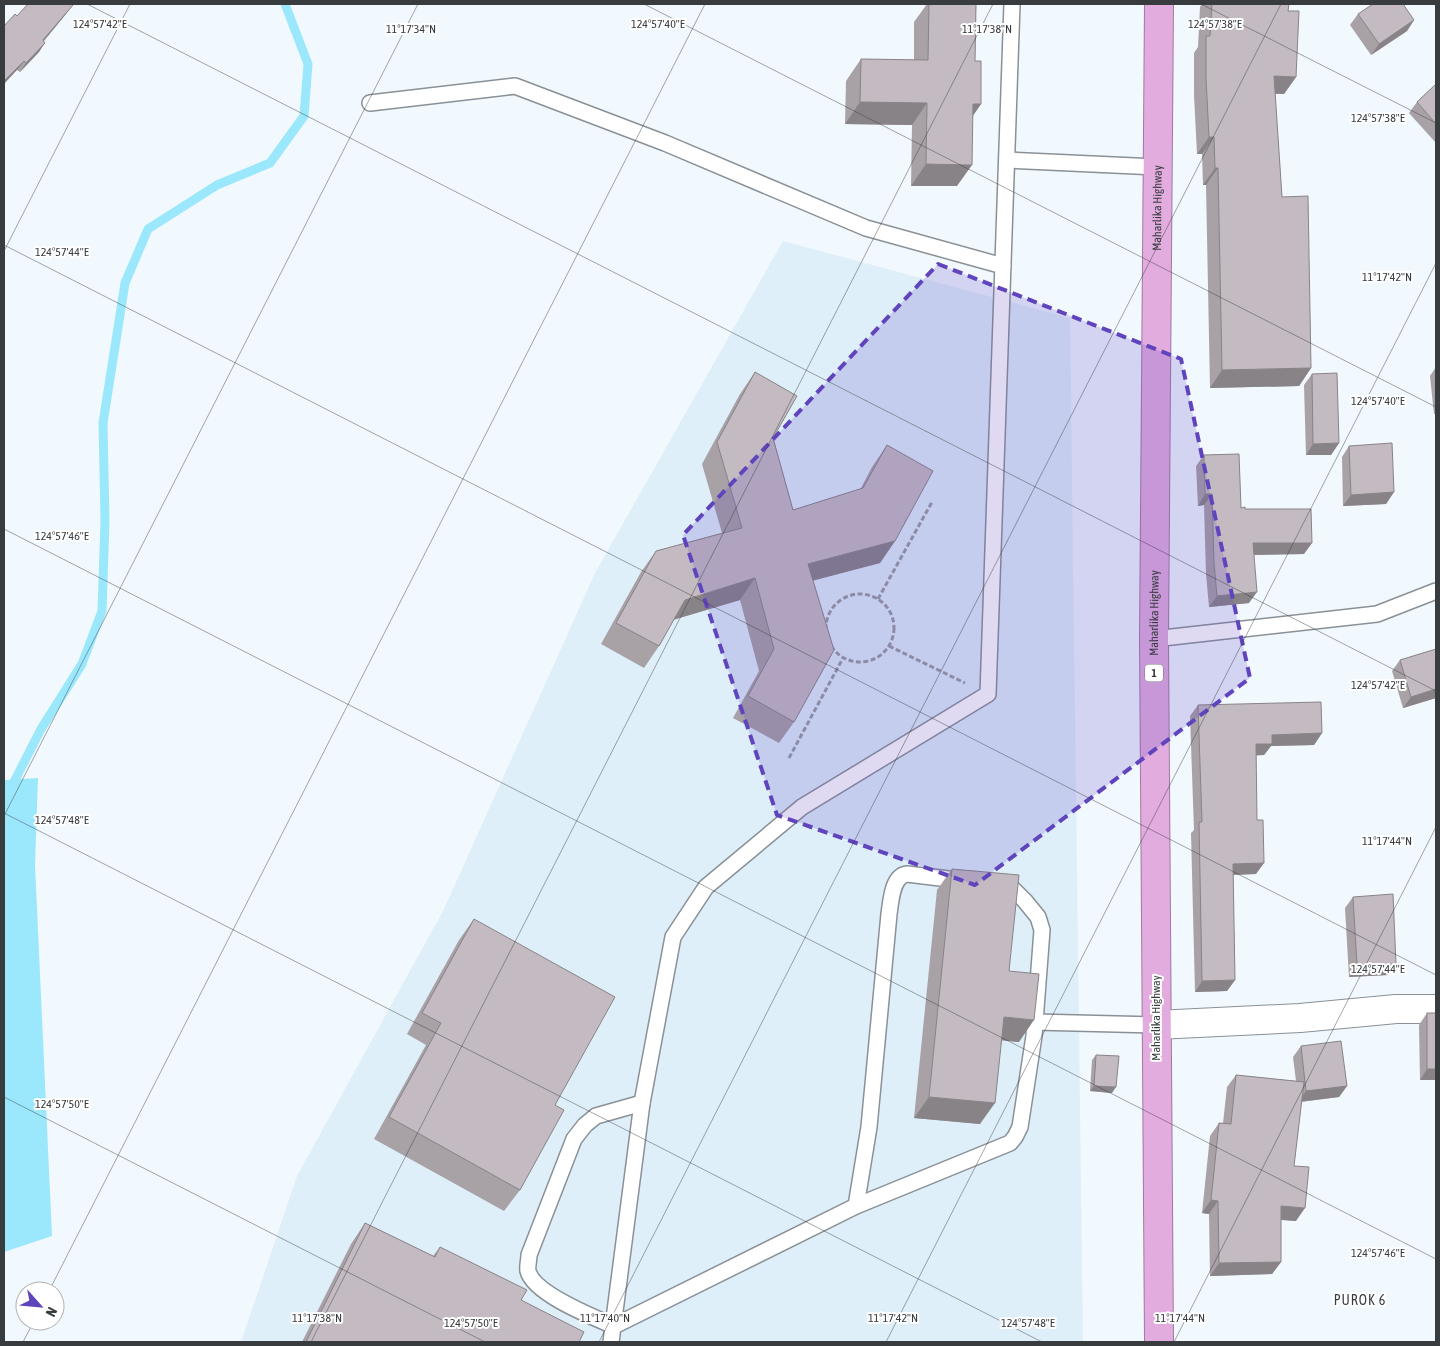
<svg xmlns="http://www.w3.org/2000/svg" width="1440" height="1346" viewBox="0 0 1440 1346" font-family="'Asap Condensed',sans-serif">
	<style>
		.built { fill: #dfeffa }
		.water { fill: #9be8fd }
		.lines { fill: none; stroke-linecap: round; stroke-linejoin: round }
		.stream { stroke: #9be8fd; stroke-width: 9 }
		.service-casing { stroke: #899197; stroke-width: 18 }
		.minor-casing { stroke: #899197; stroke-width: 30 }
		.trunk-casing { stroke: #a278a2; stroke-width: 30 }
		.path { stroke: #989da2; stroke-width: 3; stroke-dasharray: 5 2.5; stroke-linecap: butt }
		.service { stroke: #fff; stroke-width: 15 }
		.minor { stroke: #fff; stroke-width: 28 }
		.trunk { stroke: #e2acdf; stroke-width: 28 }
		.wall { fill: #a8a1a6 }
		.shaded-wall { fill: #888387 }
		.building { fill: #c3bbc1; stroke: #888387 }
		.marked { fill: #6044bd; fill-opacity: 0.2; stroke: #6044bd; stroke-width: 4; stroke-dasharray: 10 6; stroke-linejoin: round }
		.ticks { fill: none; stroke: #393c3f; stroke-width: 1; stroke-opacity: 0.45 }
		.labels { text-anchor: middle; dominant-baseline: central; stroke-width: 4; stroke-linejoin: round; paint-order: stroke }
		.shield { fill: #fff; stroke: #747679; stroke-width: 1 }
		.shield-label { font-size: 11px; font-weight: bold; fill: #393c3f }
		.street-label { font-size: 12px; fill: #393c3f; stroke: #fff }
		.neighbourhood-label { font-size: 14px; letter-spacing: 1px; fill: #393c3f; stroke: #fff }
		.ticks-label { font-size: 12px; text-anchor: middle; fill: #393c3f; stroke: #fff; stroke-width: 4; stroke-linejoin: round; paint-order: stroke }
	</style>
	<rect width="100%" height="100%" fill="#f1f8fe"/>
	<polygon class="built" points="783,241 1070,318 1083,1342 241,1342 297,1176 444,909 595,573"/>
	<polygon class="water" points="38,778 35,865 52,1236 4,1252 4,780"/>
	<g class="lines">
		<polyline class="stream" points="15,780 41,729 82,664 102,611 105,521 103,423 125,283 148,229 217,185 270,163 304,116 308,64 285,4"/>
		<defs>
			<g id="service">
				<polyline points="370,103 515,86 665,143 866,228 1003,266"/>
				<polyline points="1007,160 1157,167"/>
				<polyline points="1154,639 1377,614 1436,591"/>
				<polyline points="998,885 1013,889 1025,901 1038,917 1042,930 1035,1022"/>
				<path d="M642,1103L596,1116L585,1125L574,1139L529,1255C529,1260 527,1267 528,1271C534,1294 593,1317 614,1326L856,1206L1010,1143L1015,1137L1020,1127L1034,1036L1035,1022L1156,1025"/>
				<path d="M856,1206L869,1127L889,914C891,901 892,876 907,874L965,881"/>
				<polyline points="611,1342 642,1103 673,937 706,887 802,807 988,694 1012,4"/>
			</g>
			<polyline id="minor" points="1156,1025 1300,1018 1396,1009 1436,1009"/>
			<g id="trunk">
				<path id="s1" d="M1159,1342L1154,639L1159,4"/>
			</g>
		</defs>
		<use href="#service" class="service-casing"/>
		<use href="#minor" class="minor-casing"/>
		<use href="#trunk" class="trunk-casing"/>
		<g class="path">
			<circle cx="860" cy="628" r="34"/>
			<polyline points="878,599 932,502"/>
			<polyline points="889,646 965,683"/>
			<polyline points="789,758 843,658"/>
		</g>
		<use href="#service" class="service"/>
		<use href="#minor" class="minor"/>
		<use href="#trunk" class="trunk"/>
	</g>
	<g class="wall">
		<polygon points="927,4 976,4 975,61 981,104 973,115 957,186 911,186 912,125 845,124 846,81 861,59 914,60 914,22"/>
		<polygon points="1202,4 1289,4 1288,11 1296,77 1284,94 1275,94 1282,197 1311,368 1299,386 1210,388 1206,185 1203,185 1202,154 1197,154 1194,95 1194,53 1198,47 1200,7"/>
		<polygon points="66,14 44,41 39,52 20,72 17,70 17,16"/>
		<polygon points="1358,14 1414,20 1407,31 1371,55 1350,25"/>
		<polygon points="1436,84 1436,143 1409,113 1417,102"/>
		<polygon points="1436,367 1436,414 1434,414 1430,376"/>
		<polygon points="755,372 793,510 860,490 872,467 887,445 895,541 880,563 813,580 794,722 779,743 733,718 759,671 740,600 673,620 659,646 644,668 601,644 641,572 656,551 722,533 702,464 740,394"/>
		<polygon points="1312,374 1339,443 1331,455 1306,455 1304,385"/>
		<polygon points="1349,446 1394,492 1386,504 1343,506 1342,457"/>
		<polygon points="1204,455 1241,508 1245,509 1304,554 1254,555 1249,603 1209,607 1206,574 1204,505 1198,506 1196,466"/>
		<polygon points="1436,649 1436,698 1403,708 1392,671 1400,660"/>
		<polygon points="1198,705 1322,733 1314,745 1271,746 1264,755 1256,755 1256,874 1233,875 1235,980 1227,991 1195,992 1191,833 1194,830 1190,716"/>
		<polygon points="952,869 1009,971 1019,1042 1002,1040 980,1124 914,1118 937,890"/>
		<polygon points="1353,897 1388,975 1349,977 1345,908"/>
		<polygon points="474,919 555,1105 520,1190 504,1211 374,1139 426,1045 407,1034 459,940"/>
		<polygon points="1427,1013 1436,1013 1436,1080 1420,1080 1419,1025"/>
		<polygon points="1301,1046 1347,1086 1339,1097 1301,1102 1294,1166 1296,1221 1281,1220 1281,1262 1272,1274 1210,1276 1209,1214 1202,1213 1210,1136 1219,1123 1223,1123 1227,1087 1236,1075 1296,1081 1293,1057"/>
		<polygon points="1096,1055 1112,1093 1090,1091 1092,1060"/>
		<polygon points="365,1223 433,1256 440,1247 521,1300 579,1342 302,1342 351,1244"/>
		<polygon points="1436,1280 1436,1299 1435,1282"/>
	</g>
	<g class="shaded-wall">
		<polygon points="73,5 66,14 36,50 43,40"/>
		<polygon points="1414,20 1407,31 1371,55 1379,44"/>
		<polygon points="45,43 39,52 20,72 26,63"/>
		<polygon points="24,61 17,70 4,84 4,81"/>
		<polygon points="1274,76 1296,77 1284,94 1262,93"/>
		<polygon points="860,102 927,103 912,125 845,124"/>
		<polygon points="973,104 981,104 966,126"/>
		<polygon points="1209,137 1214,137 1202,154 1197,154"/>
		<polygon points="926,164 972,165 957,186 911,186"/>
		<polygon points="1215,168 1218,168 1206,185 1203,185"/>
		<polygon points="1311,368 1299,386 1210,388 1222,370"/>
		<polygon points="1339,443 1331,455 1306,455 1313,444"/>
		<polygon points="1394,492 1386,504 1343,506 1351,495"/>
		<polygon points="1205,494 1212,494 1204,505 1198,506"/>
		<polygon points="895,541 880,563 793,586 808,564"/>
		<polygon points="1253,543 1312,543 1304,554 1245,555"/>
		<polygon points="755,578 740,600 669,621 685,600"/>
		<polygon points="1257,592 1249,603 1209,607 1217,596"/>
		<polygon points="1436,689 1436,698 1403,708 1411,697"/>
		<polygon points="1322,733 1314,745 1271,746 1264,755 1248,756 1256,744 1272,735"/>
		<polygon points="1264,863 1256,874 1225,875 1233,864"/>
		<polygon points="1396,964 1388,975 1349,977 1357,965"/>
		<polygon points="1235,980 1227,991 1195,992 1202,981"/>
		<polygon points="1004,1017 1034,1020 1019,1042 989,1039"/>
		<polygon points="1427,1069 1436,1069 1436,1080 1420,1080"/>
		<polygon points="1094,1086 1116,1087 1112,1093 1090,1091"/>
		<polygon points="1347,1086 1339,1097 1298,1102 1306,1091"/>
		<polygon points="929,1097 995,1103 980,1124 914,1118"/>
		<polygon points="1211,1200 1218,1201 1209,1214 1202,1213"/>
		<polygon points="1281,1206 1305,1208 1296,1221 1272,1219"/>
		<polygon points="1281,1262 1272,1274 1210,1276 1219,1263"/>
	</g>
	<g class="building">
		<polygon points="28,4 72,4 73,5 43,40 45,43 26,63 24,61 4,81 4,26 15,14 17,16"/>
		<polygon points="929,4 976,4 975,61 981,61 981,104 973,104 972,165 926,164 927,103 860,102 861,59 928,60"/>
		<polygon points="1212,4 1289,4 1288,11 1299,11 1296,77 1274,76 1282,197 1308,196 1311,368 1222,370 1218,168 1215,168 1214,137 1209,137 1206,78 1206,36 1210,36"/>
		<polygon points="1373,4 1403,4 1414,20 1379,44 1358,14"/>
		<polygon points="1436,84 1436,124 1417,102"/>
		<polygon points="755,372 797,396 773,438 793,510 863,488 887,445 933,471 895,541 808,564 834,650 794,722 748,696 774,649 755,578 685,600 659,646 616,623 656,551 742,528 717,442"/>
		<polygon points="1337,373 1339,443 1313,444 1312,374"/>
		<polygon points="1392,443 1394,492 1351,495 1349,446"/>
		<polygon points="1239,454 1241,508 1245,507 1245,509 1311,509 1312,543 1253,543 1257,592 1217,596 1214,563 1212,494 1205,494 1204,455"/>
		<polygon points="1436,649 1436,689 1411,697 1400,660"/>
		<polygon points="1321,702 1322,733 1272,735 1272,744 1256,744 1257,820 1263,820 1264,863 1233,864 1235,980 1202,981 1199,822 1202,822 1198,705"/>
		<polygon points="952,869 1019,875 1009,971 1039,974 1034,1020 1004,1017 995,1103 929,1097"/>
		<polygon points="1393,894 1396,964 1357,965 1353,897"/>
		<polygon points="474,919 615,997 555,1105 564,1110 520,1190 389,1117 441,1023 422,1013"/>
		<rect x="1427" y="1013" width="9" height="56"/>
		<polygon points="1341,1041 1347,1086 1306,1091 1301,1046"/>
		<polygon points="1096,1055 1119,1056 1116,1087 1094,1086"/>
		<polygon points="1236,1075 1304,1082 1294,1166 1309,1167 1305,1208 1281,1206 1281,1262 1219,1263 1218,1201 1211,1200 1219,1123 1231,1124"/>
		<polygon points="365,1223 435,1257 440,1247 527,1290 521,1300 584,1332 579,1342 306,1342"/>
	</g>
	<path class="marked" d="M938,264L1181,359L1250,678L975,885L777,815L683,535Z"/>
	<path class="ticks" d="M87,4L1436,691M644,4L1436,407M1201,4L1436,123M4,245L1436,975M4,251L130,4M4,529L1436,1259M4,813L1042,1342M4,816L418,4M4,1097L485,1342M49,1291L705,4M23,1342L34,1321M311,1342L993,4M599,1342L1281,4M886,1342L1436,263M1174,1342L1436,827"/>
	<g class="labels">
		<rect class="shield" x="1145" y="664.5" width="18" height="17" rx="4"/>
		<g class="shield-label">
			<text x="1154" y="673">1</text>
		</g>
		<g class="street-label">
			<text stroke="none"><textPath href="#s1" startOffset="1134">Maharlika Highway</textPath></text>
			<text stroke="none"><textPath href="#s1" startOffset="729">Maharlika Highway</textPath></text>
			<text transform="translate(1156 1018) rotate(-90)">Maharlika Highway</text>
		</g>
		<g class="neighbourhood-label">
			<text x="1360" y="1300">PUROK 6</text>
		</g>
	</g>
	<g class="ticks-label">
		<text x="100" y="28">124°57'42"E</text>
		<text x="658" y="28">124°57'40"E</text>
		<text x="1215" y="28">124°57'38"E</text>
		<text x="411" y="33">11°17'34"N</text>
		<text x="987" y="33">11°17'38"N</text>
		<text x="1378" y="122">124°57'38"E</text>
		<text x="62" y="256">124°57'44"E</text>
		<text x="1387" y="281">11°17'42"N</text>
		<text x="1378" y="405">124°57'40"E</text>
		<text x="62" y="540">124°57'46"E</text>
		<text x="1378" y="689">124°57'42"E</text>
		<text x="62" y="824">124°57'48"E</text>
		<text x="1387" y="845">11°17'44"N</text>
		<text x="1378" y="973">124°57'44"E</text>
		<text x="62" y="1108">124°57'50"E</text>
		<text x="1378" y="1257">124°57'46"E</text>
		<text x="317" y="1322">11°17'38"N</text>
		<text x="605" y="1322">11°17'40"N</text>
		<text x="893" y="1322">11°17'42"N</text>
		<text x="1180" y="1322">11°17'44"N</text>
		<text x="471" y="1327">124°57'50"E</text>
		<text x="1028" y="1327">124°57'48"E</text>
	</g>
	<rect width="1440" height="1346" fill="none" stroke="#393c3f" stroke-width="10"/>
	<g transform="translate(40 1306) rotate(117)"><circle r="24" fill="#ffffff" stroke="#b0b1b2"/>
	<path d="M0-4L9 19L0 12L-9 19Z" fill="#6044bd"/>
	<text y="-8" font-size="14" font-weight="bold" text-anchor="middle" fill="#393c3f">N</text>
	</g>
</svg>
